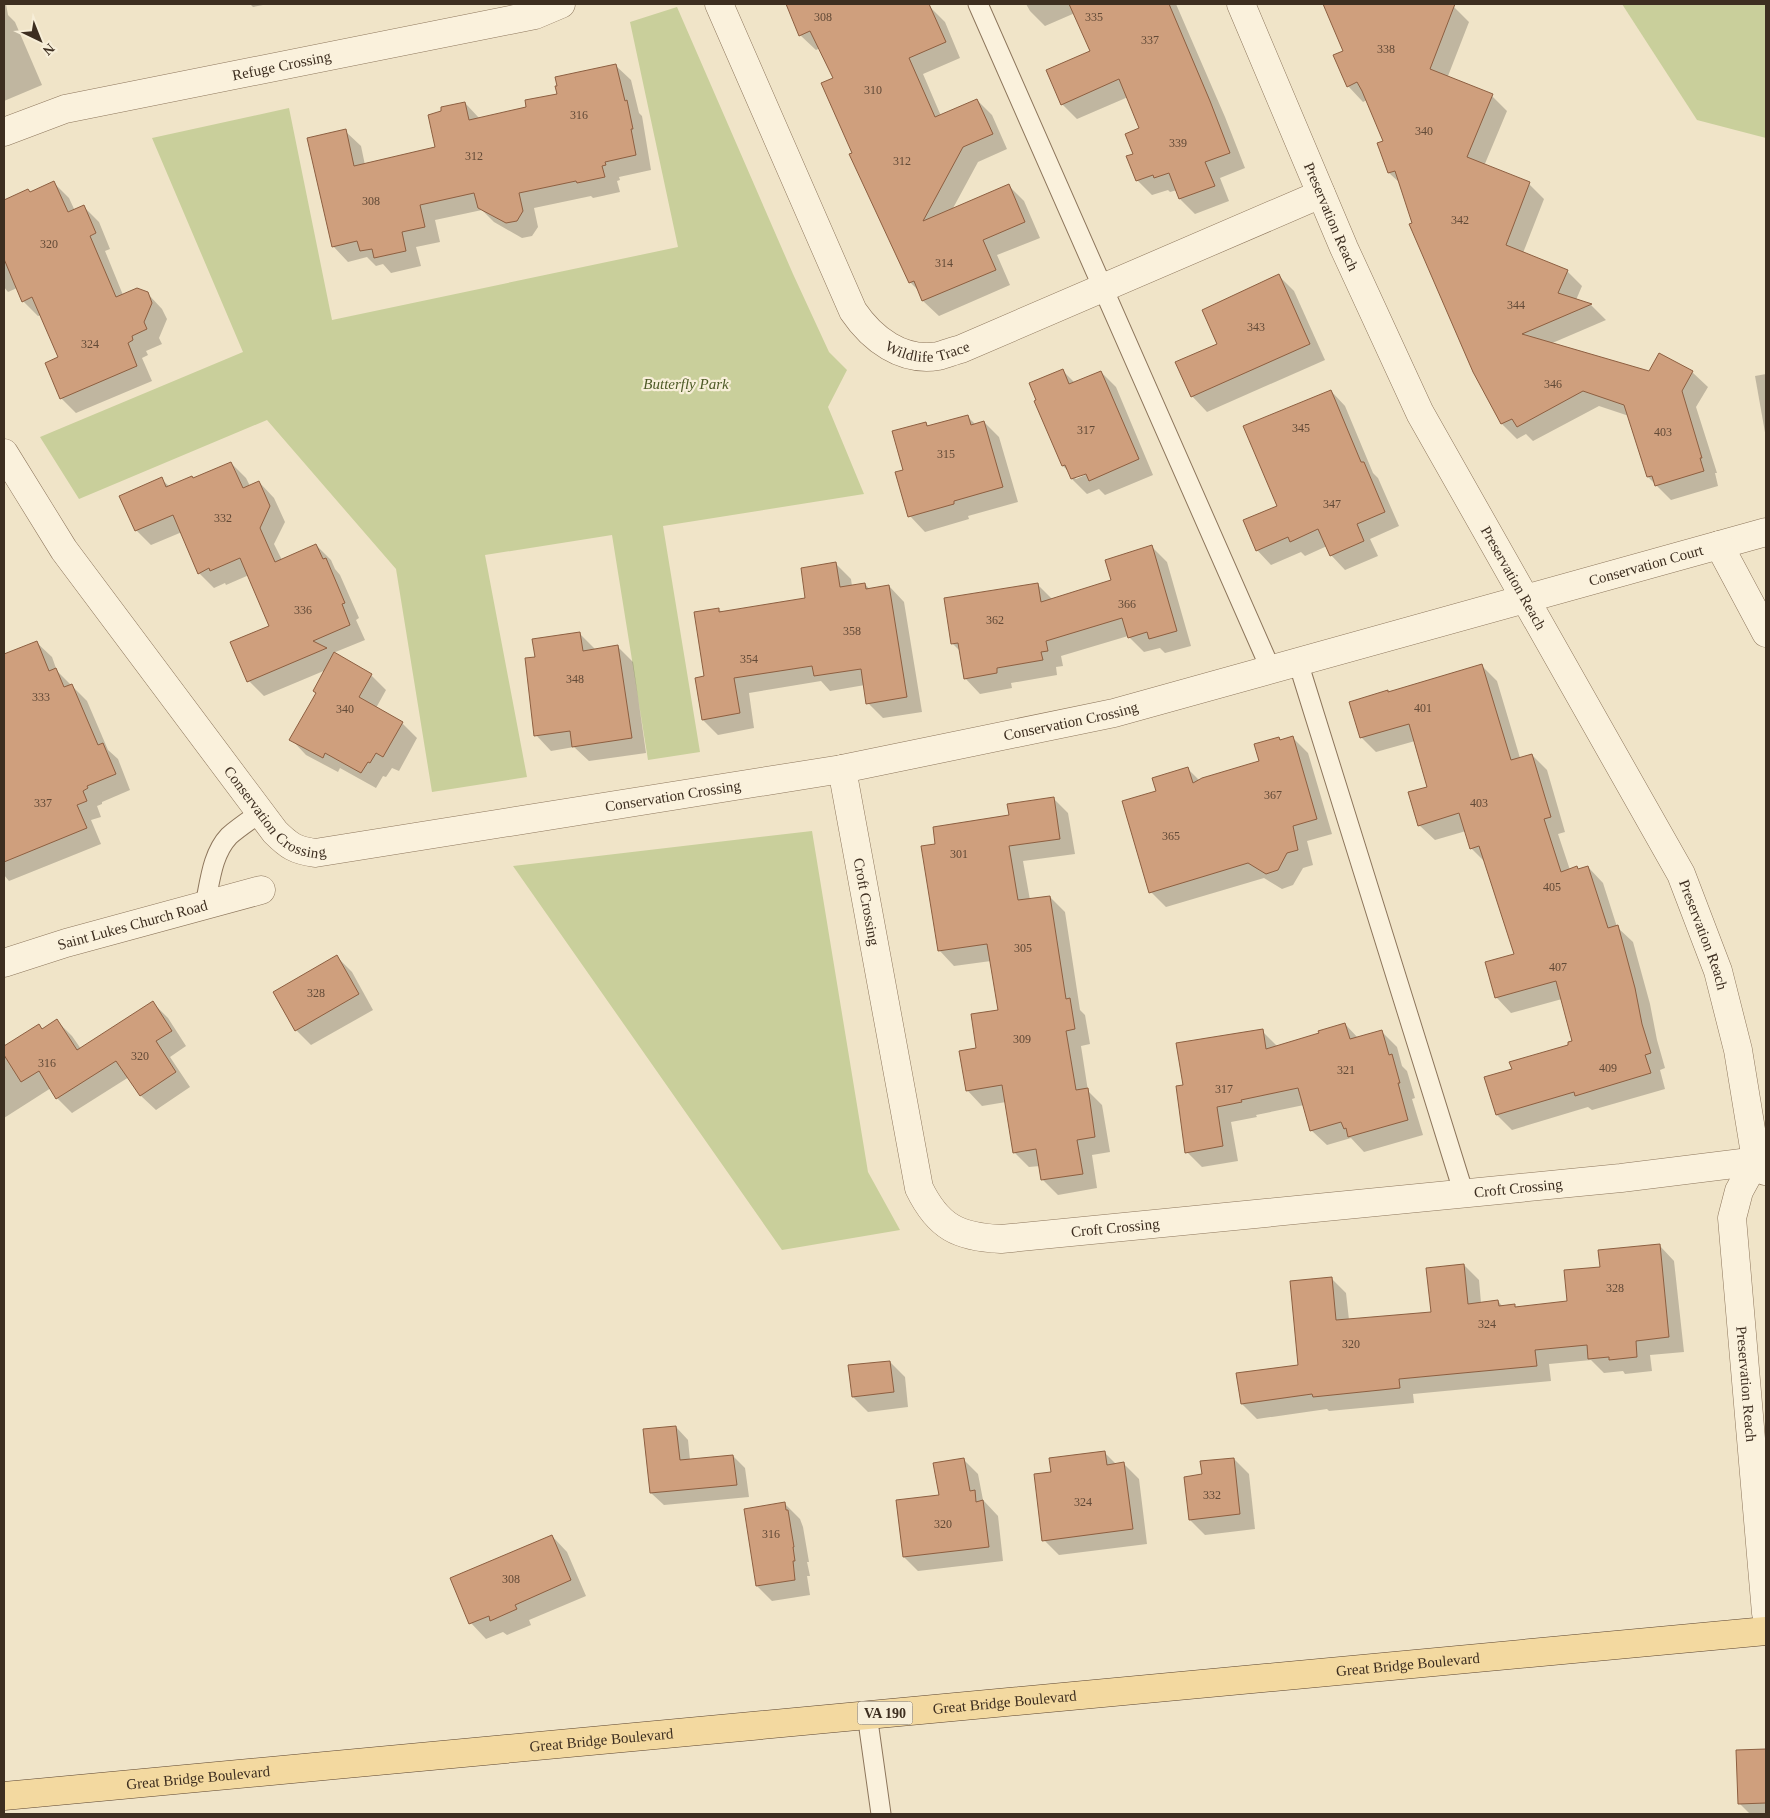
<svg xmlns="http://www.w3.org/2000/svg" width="1770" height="1818" viewBox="0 0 1770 1818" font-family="'Times New Roman',serif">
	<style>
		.green { fill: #c9cf9b }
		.shadow { fill: #0003; fill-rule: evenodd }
		.building { fill: #cf9f7d; stroke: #8d5f41 }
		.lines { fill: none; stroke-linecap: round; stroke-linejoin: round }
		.lane-casing { stroke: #8d765c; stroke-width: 21 }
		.street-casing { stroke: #8d765c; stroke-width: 29 }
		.primary-casing { stroke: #5b4430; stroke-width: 29 }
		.lane { stroke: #faf1dc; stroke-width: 19 }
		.street { stroke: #faf1dc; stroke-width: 28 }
		.primary { stroke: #f3d9a0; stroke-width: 28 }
		.labels { text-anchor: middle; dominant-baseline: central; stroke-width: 4.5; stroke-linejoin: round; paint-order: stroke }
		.number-label { font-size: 12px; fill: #624a37 }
		.shield { fill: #f7eed8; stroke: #756857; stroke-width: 1 }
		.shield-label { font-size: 14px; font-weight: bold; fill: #3d2e20 }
		.street-label { font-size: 15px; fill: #3d2e20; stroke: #f7eed8 }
		.park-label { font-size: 15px; font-style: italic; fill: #4d5a26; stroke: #f7eed8 }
	</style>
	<rect width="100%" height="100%" fill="#f0e4c8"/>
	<g class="green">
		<polygon points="1622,4 1766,4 1766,138 1697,120"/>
		<polygon points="677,7 793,274 829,352 847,370 828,407 864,494 663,526 700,752 648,760 612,535 485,555 527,777 432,792 396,569 267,420 79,499 40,437 243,352 152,138 289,108 332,320 678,247 630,22"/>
		<polygon points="812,831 868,1172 900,1230 782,1250 513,866"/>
	</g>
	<g class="shadow">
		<polygon points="4,4 6,4 8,15 15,22 42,85 4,101"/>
		<polygon points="250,4 268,4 253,7"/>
		<polygon points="788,4 893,4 899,20 930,7 945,22 960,58 923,74 941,116 977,100 992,115 1007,149 978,162 952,210 1009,186 1024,201 1040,238 997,255 1010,285 939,316 923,301 920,292 910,282 853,153 835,78 820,48 816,50 800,35"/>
		<polygon points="1026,4 1176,4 1225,117 1245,168 1220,178 1229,201 1195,214 1180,199 1177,190 1170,192 1168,190 1152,195 1137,180 1134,154 1141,129 1128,97 1077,119 1062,104 1092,52 1075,13 1045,26 1030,11"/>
		<polygon points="1325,4 1445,4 1454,7 1469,22 1448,76 1492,96 1507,111 1484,166 1529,184 1544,199 1523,253 1567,271 1582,286 1576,300 1591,305 1606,320 1550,344 1649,373 1660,354 1692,372 1708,387 1696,407 1717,473 1715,473 1718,486 1671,500 1648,477 1629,416 1599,406 1533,441 1526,434 1517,439 1502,424 1475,372 1413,224 1400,183 1389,173 1384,142 1367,100 1363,102 1348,86 1345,51"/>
		<polygon points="615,65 631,80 639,113 642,116 651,170 619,177 620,180 617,181 620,192 593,198 591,196 534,208 538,227 532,236 522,238 494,222 482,210 435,220 440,242 416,247 421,266 391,273 383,264 376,266 367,257 348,262 333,246 345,131 361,146 365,165 436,148 465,103 480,119 528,108"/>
		<polygon points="54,183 69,198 75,211 84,207 99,222 110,249 105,251 123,295 147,293 162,309 167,319 159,338 162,344 146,351 148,355 142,358 152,381 76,413 61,398 60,358 41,315 38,316 23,301 17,288 8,292 4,287 4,201 28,191 30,193"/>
		<polygon points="1278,275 1294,291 1325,360 1207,412 1192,396 1219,345"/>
		<path d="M1062,370L1075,383L1101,372L1116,387L1153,475L1105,495L1099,489L1087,494L1072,479L1069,472L1063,466ZM1092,472L1076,479L1074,477Z"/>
		<polygon points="1766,374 1766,438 1755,376"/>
		<polygon points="1331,391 1345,406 1373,473 1378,478 1399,526 1370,539 1378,556 1345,570 1331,555 1327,546 1305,556 1301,552 1271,565 1257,550"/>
		<polygon points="967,416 976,425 984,422 999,437 1018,502 968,516 969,519 925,532 910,516 904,470 926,424 929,427"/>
		<polygon points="231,463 246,478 250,486 259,482 274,498 285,522 274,544 282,560 316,545 331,560 335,569 340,575 359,618 356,620 365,640 333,653 371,675 386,690 376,708 402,723 417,738 399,771 392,768 386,777 383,776 376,788 340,768 338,772 306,755 291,739 317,693 326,670 264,696 249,681 271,626 249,575 226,585 225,583 214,588 199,573 182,532 151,545 136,530 161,479 170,487 194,479"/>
		<polygon points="1152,547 1167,562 1191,646 1165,653 1160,648 1144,652 1128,636 1061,656 1063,666 1056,667 1057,675 1011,683 1012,688 980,694 965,678 961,652 952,643 1037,584 1053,600 1113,581"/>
		<polygon points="836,564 851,579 852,586 865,584 870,590 889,586 904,602 922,712 883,718 868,703 865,685 830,691 821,681 749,693 754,728 718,735 703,720 705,677 718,609 722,612 807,599"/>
		<polygon points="580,634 595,649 618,647 633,662 646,753 589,761 574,747 551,751 536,735 536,658"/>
		<polygon points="36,642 52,657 57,671 87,701 108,750 118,759 130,790 102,802 102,804 97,806 101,817 91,820 101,844 9,881 4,875 4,782 8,780 4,772 4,655"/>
		<polygon points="1482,666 1497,681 1520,758 1532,755 1547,770 1565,832 1558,834 1570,870 1579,870 1588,867 1603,883 1617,927 1633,942 1650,1004 1657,1040 1665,1068 1660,1070 1665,1089 1592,1110 1588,1107 1512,1130 1497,1115 1513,1070 1570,1046 1574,1042 1562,999 1511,1013 1496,997 1516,955 1486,863 1471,848 1466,831 1435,840 1419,825 1429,787 1415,741 1376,752 1361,737 1389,693"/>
		<polygon points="1279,738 1282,741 1293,738 1308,753 1332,834 1307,841 1313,865 1303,868 1293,885 1282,889 1264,878 1166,907 1151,892 1157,792 1187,768 1200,781 1261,762"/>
		<polygon points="1053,798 1068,813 1075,854 1023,861 1030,900 1050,897 1065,912 1080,1010 1085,1015 1090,1044 1081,1046 1088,1091 1102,1105 1110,1152 1092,1155 1097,1188 1058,1195 1042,1179 1040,1166 1029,1167 1014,1152 1006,1102 982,1106 967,1090 978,1049 999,1011 991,961 954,966 939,950 937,845"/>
		<polygon points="337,957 352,972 373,1010 311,1045 296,1030"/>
		<polygon points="153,1003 168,1018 186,1046 170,1057 190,1087 156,1110 140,1095 129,1077 72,1113 57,1098 51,1088 4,1118 4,1048 39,1026 43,1030 57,1021 72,1036 81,1049"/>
		<polygon points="1345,1024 1358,1038 1381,1031 1397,1047 1402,1066 1407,1071 1415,1098 1412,1099 1423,1135 1364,1152 1351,1138 1327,1145 1311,1130 1304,1105 1256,1115 1257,1117 1231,1122 1238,1161 1202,1167 1187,1152 1184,1086 1262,1031 1278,1047"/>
		<polygon points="1660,1246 1674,1261 1684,1352 1650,1355 1652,1371 1625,1374 1623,1371 1604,1373 1591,1360 1549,1364 1551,1381 1413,1394 1414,1403 1329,1411 1327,1409 1257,1419 1242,1404 1299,1366 1331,1278 1346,1293 1349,1320 1433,1313 1464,1265 1479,1280 1481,1303 1498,1301 1503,1307 1514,1306 1517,1308 1568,1302 1601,1268"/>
		<polygon points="890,1362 905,1377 908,1407 868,1412 853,1397"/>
		<polygon points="676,1427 688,1440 690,1460 733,1456 745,1468 749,1497 664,1505 651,1493"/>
		<polygon points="1104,1452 1117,1465 1124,1464 1139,1479 1147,1544 1059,1555 1044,1540 1052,1473"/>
		<polygon points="963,1459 978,1474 983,1500 998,1516 1003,1561 918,1571 904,1557"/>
		<polygon points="1234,1459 1249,1474 1255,1529 1205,1535 1190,1520 1203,1475"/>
		<polygon points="785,1504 800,1519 803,1527 809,1562 807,1562 810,1576 807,1576 810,1595 772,1601 757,1586"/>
		<polygon points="552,1536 567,1552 586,1596 529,1620 531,1625 507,1635 503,1632 486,1639 471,1623 452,1579"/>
		<polygon points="1766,1749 1766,1814 1750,1814 1740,1804 1738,1751"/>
	</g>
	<g class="building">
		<polygon points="786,4 929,4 946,42 909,58 935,117 977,99 993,134 963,147 923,221 1009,184 1025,222 983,240 996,270 922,301 914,281 909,283 849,154 852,153 821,83 833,78 810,31 799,36"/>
		<polygon points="1069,4 1169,4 1210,101 1230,153 1205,162 1215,186 1179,199 1169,173 1154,178 1153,175 1136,181 1126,156 1133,154 1125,134 1139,128 1119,79 1061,105 1046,70 1090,51"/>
		<polygon points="1323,4 1455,4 1430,69 1493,94 1467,157 1530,182 1506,245 1568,270 1558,293 1592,304 1522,334 1649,371 1659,353 1693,371 1682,391 1702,458 1700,458 1704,471 1655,486 1652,476 1647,477 1624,405 1583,391 1517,427 1512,419 1501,424 1473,372 1409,224 1412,223 1395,171 1388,173 1377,143 1383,141 1362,91 1357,82 1347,87 1333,55 1343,51"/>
		<polygon points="616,64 625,101 627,100 633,129 631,129 636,155 605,162 606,165 602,166 605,177 577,183 576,181 519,193 523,211 517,221 506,223 478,208 474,193 420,205 425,227 402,232 406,251 374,258 372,249 360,251 357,241 332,247 307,138 346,129 354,166 435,147 428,115 441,111 441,107 465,102 469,120 526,107 525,100 557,94 555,86 557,86 555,77"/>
		<polygon points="54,181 68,212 84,205 96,233 90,236 116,297 137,288 148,292 152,303 144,322 147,329 132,336 133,340 128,343 137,366 60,399 45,363 58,357 32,297 22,302 4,259 4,200 28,189 30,192"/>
		<polygon points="1279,274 1310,344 1191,397 1175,362 1217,344 1202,310"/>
		<polygon points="1063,369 1069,384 1101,371 1139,459 1089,481 1086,474 1071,479 1065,465 1062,466 1034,401 1036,400 1029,383"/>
		<polygon points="1331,390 1361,462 1364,462 1385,512 1357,524 1364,541 1330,556 1318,529 1290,542 1288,537 1256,551 1243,520 1277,506 1243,426"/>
		<polygon points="968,415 971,425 984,421 1003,487 954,501 954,504 908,517 895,472 903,470 892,431 926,422 927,426"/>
		<polygon points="231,462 243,488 259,481 270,506 260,528 275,562 316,544 323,559 326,558 345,603 342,604 350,625 313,641 327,648 247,682 230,642 269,626 240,558 210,571 209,568 198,574 173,515 135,531 119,496 162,477 166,487 192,476 193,478"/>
		<polygon points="1152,545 1177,631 1149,639 1147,632 1128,638 1122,618 1046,641 1048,651 1041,652 1043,660 997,668 997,673 964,679 958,643 951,644 944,598 1038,583 1041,602 1111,580 1105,560"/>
		<polygon points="836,562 840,587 865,583 866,589 889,585 907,697 866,704 861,669 814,676 812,666 734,678 740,713 702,720 695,678 704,676 694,612 719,608 719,612 805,598 801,568"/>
		<polygon points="580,632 583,651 618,645 632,738 572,747 570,731 534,736 525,658 535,657 532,639"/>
		<polygon points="37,641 49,671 56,668 64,687 72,684 98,745 103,743 116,774 87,786 88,788 83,791 87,801 77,805 87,828 4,862 4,654"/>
		<polygon points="334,652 372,674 359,697 403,722 383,757 376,753 370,763 368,762 361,773 325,753 323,758 289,740 316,693 313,691"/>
		<polygon points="1482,664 1511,760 1532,754 1551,817 1544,819 1561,872 1577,866 1578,869 1588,866 1608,928 1618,925 1635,988 1642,1024 1651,1053 1645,1055 1651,1073 1575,1096 1574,1092 1496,1115 1484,1077 1512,1069 1509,1062 1568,1045 1568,1042 1572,1041 1556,981 1495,998 1485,962 1514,954 1479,846 1470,849 1459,813 1418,826 1408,792 1427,787 1409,724 1360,738 1349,702 1388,690 1388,692"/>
		<polygon points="1293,736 1317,819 1293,826 1298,850 1287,853 1278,870 1266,874 1248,863 1149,893 1122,801 1156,791 1152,778 1188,767 1193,783 1202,778 1259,761 1254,744 1279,737 1280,740"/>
		<polygon points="1054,797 1060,839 1009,846 1018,900 1050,896 1066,999 1070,998 1075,1029 1066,1031 1076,1090 1088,1088 1095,1137 1077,1140 1083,1174 1041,1180 1036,1149 1013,1153 1002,1085 966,1091 959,1051 976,1048 971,1014 998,1010 987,944 938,951 921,846 935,844 933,827 1009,815 1007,804"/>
		<polygon points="337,955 359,994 295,1031 273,992"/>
		<polygon points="153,1001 172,1031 156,1041 176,1072 140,1096 116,1061 56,1099 39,1071 21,1082 4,1055 4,1046 39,1024 42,1029 57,1019 77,1050"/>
		<polygon points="1345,1023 1350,1039 1382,1030 1389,1055 1392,1054 1400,1083 1398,1083 1408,1120 1348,1137 1346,1128 1344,1129 1341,1122 1310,1131 1298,1088 1241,1100 1242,1102 1217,1107 1223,1146 1185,1153 1176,1086 1183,1085 1176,1043 1263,1029 1266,1049 1319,1033 1318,1031"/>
		<polygon points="1660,1244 1669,1337 1636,1341 1637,1357 1609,1360 1609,1357 1588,1359 1587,1345 1535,1350 1537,1366 1399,1379 1400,1388 1313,1397 1312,1394 1241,1404 1236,1373 1298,1365 1290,1281 1332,1277 1336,1320 1431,1312 1426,1268 1464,1264 1468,1304 1498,1300 1499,1306 1515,1304 1515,1307 1567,1301 1564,1270 1600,1267 1598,1250"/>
		<polygon points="890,1361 894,1392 852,1397 848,1365"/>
		<polygon points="676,1426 680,1460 733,1455 737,1485 650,1493 643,1429"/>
		<polygon points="1105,1451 1107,1465 1124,1462 1133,1529 1042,1541 1034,1474 1051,1472 1049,1458"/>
		<polygon points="964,1458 970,1491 975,1490 976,1502 983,1500 989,1547 903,1557 896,1500 939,1495 933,1463"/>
		<polygon points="1234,1458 1240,1514 1189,1520 1184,1477 1202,1474 1200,1461"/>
		<polygon points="785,1502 786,1510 788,1510 794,1547 793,1547 795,1561 793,1561 795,1580 756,1586 744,1509"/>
		<polygon points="552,1535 571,1580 515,1605 517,1609 490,1621 489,1616 469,1624 450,1578"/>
		<polygon points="1766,1749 1766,1803 1738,1804 1736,1750"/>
	</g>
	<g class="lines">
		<defs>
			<g id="lane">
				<polyline points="978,4 1271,670"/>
				<polyline points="1298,662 1464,1194"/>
				<path d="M205,905C210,882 212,854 229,836C238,828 250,820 260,813"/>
				<polyline points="867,1714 881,1814"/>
			</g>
			<g id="street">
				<path id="s1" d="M719,4L853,311C872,339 902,362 938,356C946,354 953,351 961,349L1321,194"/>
				<path id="s2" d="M1241,4L1344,248L1420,413L1681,874L1718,971L1738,1050L1756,1160"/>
				<path id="s3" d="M4,132L65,109L535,15L561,4"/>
				<path id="s4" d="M4,453L64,550L275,832C289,846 295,850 315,853L842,769L1114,713L1766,532"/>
				<polyline points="1719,545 1766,633"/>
				<path id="s5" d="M842,769L919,1188C938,1227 958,1237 1001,1239L1621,1178L1766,1160"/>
				<path id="s6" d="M4,963L66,943L261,890"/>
				<path id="s7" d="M1765,1171L1756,1160L1739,1191L1732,1218L1766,1613"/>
			</g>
			<g id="primary">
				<path id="s8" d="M4,1796L1766,1631"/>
			</g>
		</defs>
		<use href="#lane" class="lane-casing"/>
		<use href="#street" class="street-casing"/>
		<use href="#primary" class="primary-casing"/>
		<use href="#lane" class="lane"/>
		<use href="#street" class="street"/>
		<use href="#primary" class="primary"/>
	</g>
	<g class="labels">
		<g class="number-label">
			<text x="823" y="17">308</text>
			<text x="1094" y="17">335</text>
			<text x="1150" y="40">337</text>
			<text x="1386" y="49">338</text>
			<text x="873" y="90">310</text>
			<text x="579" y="115">316</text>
			<text x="1424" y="131">340</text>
			<text x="1178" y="143">339</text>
			<text x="474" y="156">312</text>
			<text x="902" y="161">312</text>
			<text x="371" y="201">308</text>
			<text x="1460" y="220">342</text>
			<text x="49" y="244">320</text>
			<text x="944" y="263">314</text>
			<text x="1516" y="305">344</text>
			<text x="1256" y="327">343</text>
			<text x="90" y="344">324</text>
			<text x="1553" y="384">346</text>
			<text x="1301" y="428">345</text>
			<text x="1086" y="430">317</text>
			<text x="1663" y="432">403</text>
			<text x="946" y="454">315</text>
			<text x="1332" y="504">347</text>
			<text x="223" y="518">332</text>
			<text x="1127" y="604">366</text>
			<text x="303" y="610">336</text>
			<text x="995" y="620">362</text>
			<text x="852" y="631">358</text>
			<text x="749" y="659">354</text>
			<text x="575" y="679">348</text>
			<text x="41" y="697">333</text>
			<text x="1423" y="708">401</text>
			<text x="345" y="709">340</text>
			<text x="1273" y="795">367</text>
			<text x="43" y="803">337</text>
			<text x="1479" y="803">403</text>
			<text x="1171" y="836">365</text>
			<text x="959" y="854">301</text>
			<text x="1552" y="887">405</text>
			<text x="1023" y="948">305</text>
			<text x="1558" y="967">407</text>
			<text x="316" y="993">328</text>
			<text x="1022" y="1039">309</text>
			<text x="140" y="1056">320</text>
			<text x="47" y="1063">316</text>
			<text x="1608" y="1068">409</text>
			<text x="1346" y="1070">321</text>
			<text x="1224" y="1089">317</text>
			<text x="1615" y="1288">328</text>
			<text x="1487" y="1324">324</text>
			<text x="1351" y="1344">320</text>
			<text x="1212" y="1495">332</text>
			<text x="1083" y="1502">324</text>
			<text x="943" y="1524">320</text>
			<text x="771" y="1534">316</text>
			<text x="511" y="1579">308</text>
		</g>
		<rect class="shield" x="857.5" y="1701.5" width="55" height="23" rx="4"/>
		<g class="shield-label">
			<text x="885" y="1713">VA 190</text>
		</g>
		<g class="street-label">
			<text stroke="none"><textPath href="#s3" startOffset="286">Refuge Crossing</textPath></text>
			<text stroke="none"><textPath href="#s2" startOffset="231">Preservation Reach</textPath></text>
			<text stroke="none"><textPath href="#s1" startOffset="426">Wildlife Trace</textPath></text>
			<text stroke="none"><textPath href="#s4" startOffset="1876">Conservation Court</textPath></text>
			<text stroke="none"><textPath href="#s2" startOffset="636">Preservation Reach</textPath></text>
			<text stroke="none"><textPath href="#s4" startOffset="1280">Conservation Crossing</textPath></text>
			<text stroke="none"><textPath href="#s4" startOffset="875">Conservation Crossing</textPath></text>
			<text stroke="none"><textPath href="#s4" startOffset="455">Conservation Crossing</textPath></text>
			<text stroke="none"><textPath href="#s5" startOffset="135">Croft Crossing</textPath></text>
			<text stroke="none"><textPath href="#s6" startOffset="134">Saint Lukes Church Road</textPath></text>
			<text stroke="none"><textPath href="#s2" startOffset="1041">Preservation Reach</textPath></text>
			<text stroke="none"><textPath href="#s5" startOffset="1049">Croft Crossing</textPath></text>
			<text stroke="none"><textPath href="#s5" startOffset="644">Croft Crossing</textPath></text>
			<text stroke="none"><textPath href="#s7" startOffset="244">Preservation Reach</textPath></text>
			<text stroke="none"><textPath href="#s8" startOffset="1410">Great Bridge Boulevard</textPath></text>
			<text stroke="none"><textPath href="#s8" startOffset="1005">Great Bridge Boulevard</textPath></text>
			<text stroke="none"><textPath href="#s8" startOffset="600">Great Bridge Boulevard</textPath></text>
			<text stroke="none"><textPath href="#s8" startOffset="195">Great Bridge Boulevard</textPath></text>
		</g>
		<g class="park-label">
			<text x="686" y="384">Butterfly Park</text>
		</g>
	</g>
	<rect width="1770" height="1818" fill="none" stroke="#3d2e20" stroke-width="10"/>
	<g transform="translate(40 40) rotate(137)" stroke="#f7eed8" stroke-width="4" paint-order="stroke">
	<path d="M0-4L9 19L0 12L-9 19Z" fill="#3d2e20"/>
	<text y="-8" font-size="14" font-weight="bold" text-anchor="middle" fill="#3d2e20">N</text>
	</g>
</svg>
